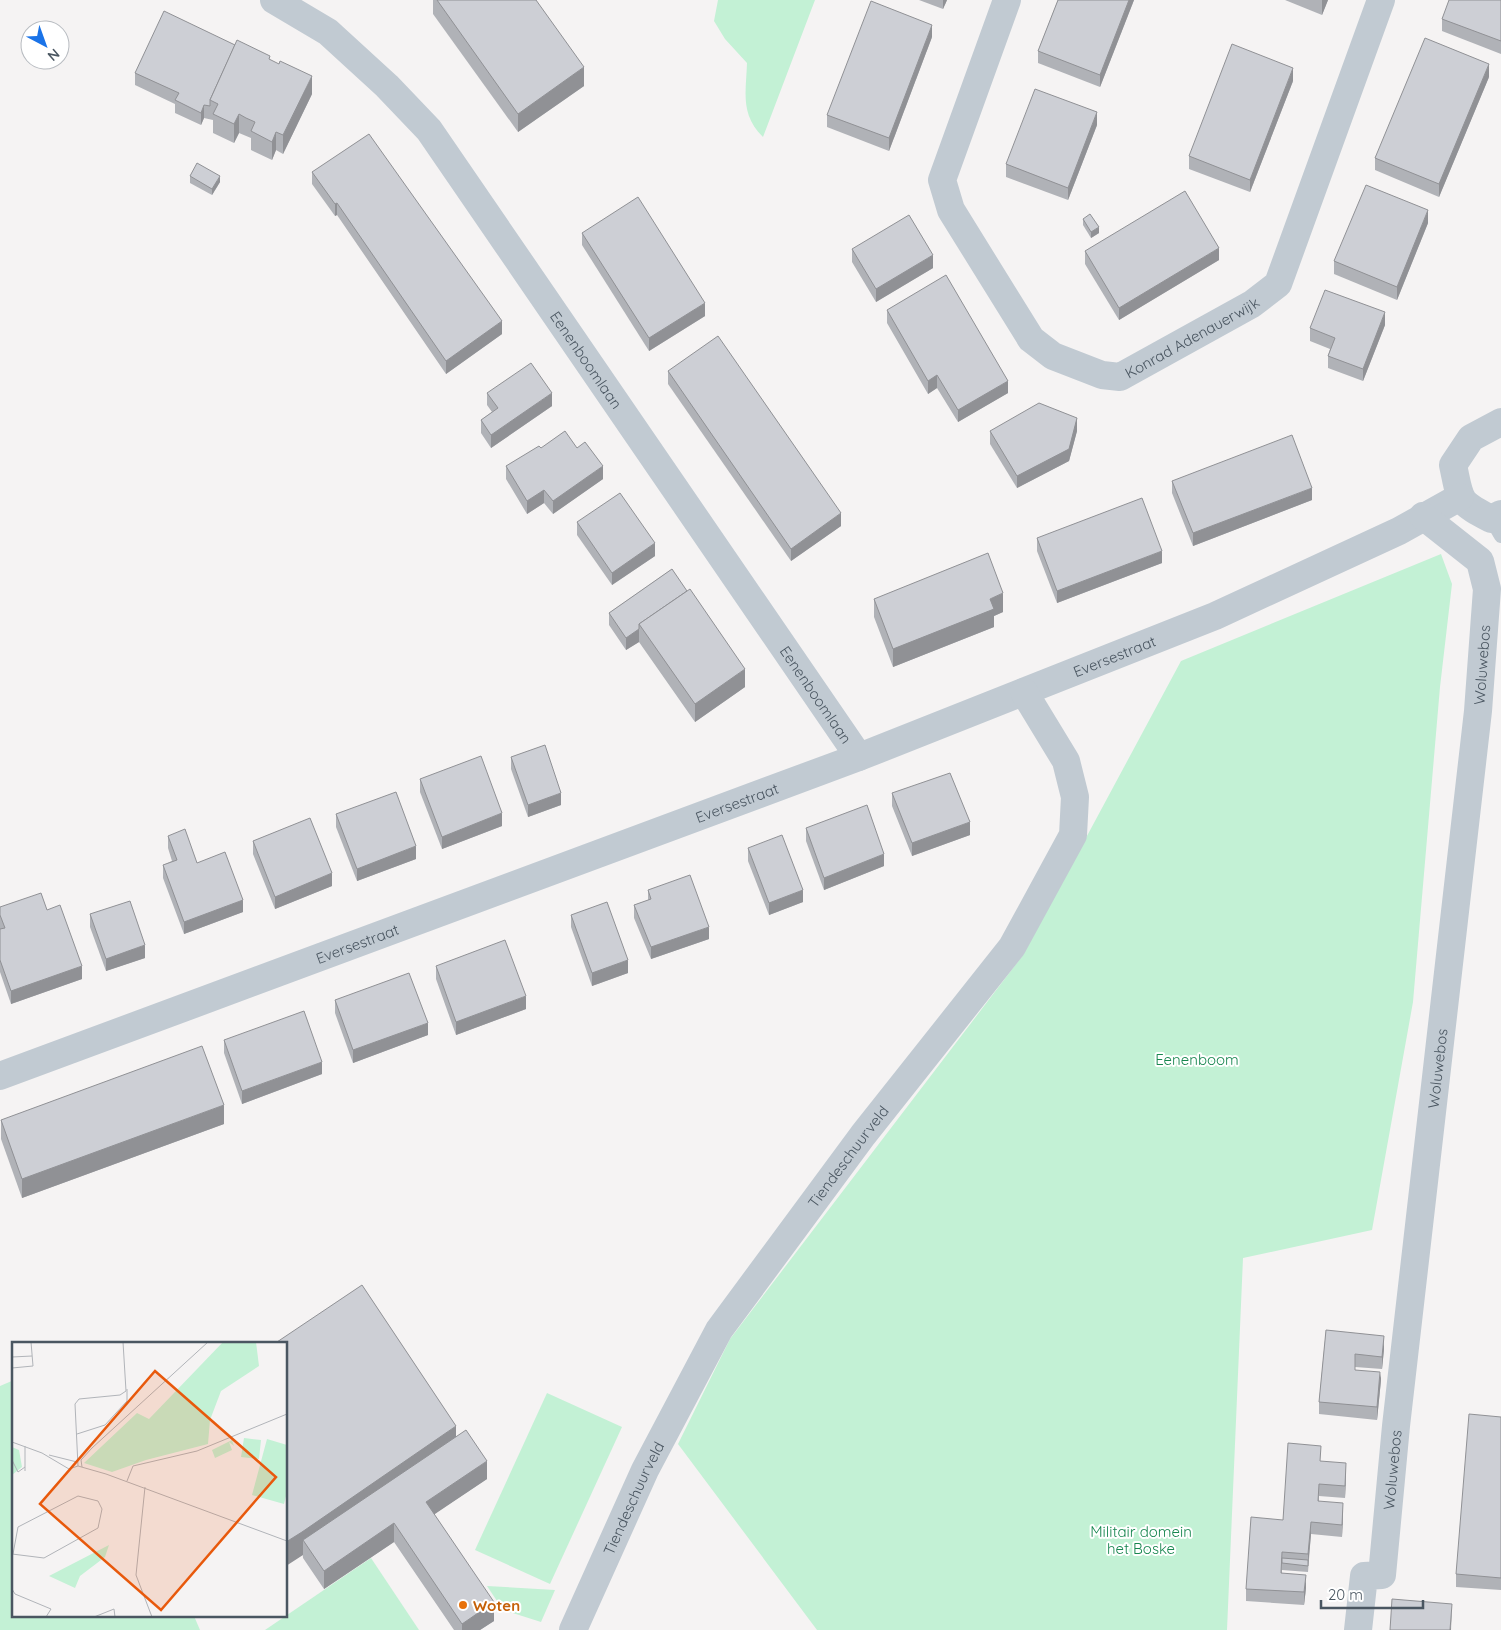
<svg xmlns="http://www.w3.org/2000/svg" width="1501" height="1630" viewBox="0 0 1501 1630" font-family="Quicksand,sans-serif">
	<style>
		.green { fill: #c3f1d5 }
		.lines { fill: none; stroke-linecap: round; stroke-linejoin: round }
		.service { stroke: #c1cad2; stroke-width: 14 }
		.minor { stroke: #c1cad2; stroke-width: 28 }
		.wall { fill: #b0b2b7 }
		.shaded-wall { fill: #909195 }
		.building { fill: #cdcfd5; stroke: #909195 }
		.food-dot { fill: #e8710a; stroke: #fff; stroke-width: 2 }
		.labels { text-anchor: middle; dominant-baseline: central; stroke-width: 4; stroke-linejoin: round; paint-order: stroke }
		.street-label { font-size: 15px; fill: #4a5661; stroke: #fff }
		.park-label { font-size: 15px; fill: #17864f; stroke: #fff }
		.food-label { font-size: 15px; font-weight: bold; fill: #c56008; stroke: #fff; text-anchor: start }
		.inset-road { fill: none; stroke: #b1b4b9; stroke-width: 1 }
		.view { fill: #e8590c; fill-opacity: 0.15; stroke: #e8590c; stroke-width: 2.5 }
		.inset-edge { fill: none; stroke: #4a5661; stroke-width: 2.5 }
	</style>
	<rect width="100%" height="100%" fill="#f5f3f3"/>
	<g class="green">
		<path d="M718,0H815L763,137C740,114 746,93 747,63L725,39L714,21Z"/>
		<polygon points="1441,554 1452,584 1440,687 1413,1002 1372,1230 1243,1258 1227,1630 817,1630 678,1444 730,1339 1023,955 1181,661"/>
		<polygon points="14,1380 14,1616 194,1616 200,1630 0,1630 0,1386"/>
		<polygon points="547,1393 622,1427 550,1584 475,1550"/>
		<polygon points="371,1558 419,1630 265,1630"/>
		<polygon points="487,1586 555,1590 541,1622 503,1610"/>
	</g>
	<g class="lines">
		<polyline class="service" points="1491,519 1501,536"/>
		<g class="minor">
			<path id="s1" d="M274,0L328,32L387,86L429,130L859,757"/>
			<path id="s2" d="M1007,0L942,180L951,210L1031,339L1053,356L1102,375L1120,377L1252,304L1278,284L1381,0"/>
			<path d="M1501,422L1471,438L1453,465C1461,502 1457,501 1491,519L1501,514"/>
			<path id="s3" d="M0,1076L859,757L1215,616L1399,531L1460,497"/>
			<path id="s4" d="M573,1630L645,1470L719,1330L863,1135L1012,947L1073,835L1075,797L1066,761L1024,692"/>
			<path id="s5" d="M1358,1630L1364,1576L1382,1575L1396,1426L1478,711L1487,589L1480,561L1423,516"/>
		</g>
	</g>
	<g class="wall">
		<polygon points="433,0 536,0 584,86 518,132 433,14"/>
		<polygon points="919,0 947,0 943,9"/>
		<polygon points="1058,0 1134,0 1100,87 1038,63 1038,51"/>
		<polygon points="1285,0 1328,0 1322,15"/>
		<polygon points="1501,0 1501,54 1442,31 1442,19"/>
		<polygon points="932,37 889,151 827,127 827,115"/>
		<polygon points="235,45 270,60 312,94 283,154 276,150 272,160 251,150 251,138 239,133 234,143 213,133 213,120 204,118 201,125 175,113 175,104 135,85 135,73"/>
		<polygon points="1489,77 1439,197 1375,170 1375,158"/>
		<polygon points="1293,81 1250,192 1189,169 1189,156"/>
		<polygon points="1097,125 1068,200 1006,177 1006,164"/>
		<polygon points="312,172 502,334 446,374 337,215 335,216 312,184"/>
		<polygon points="190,176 220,182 212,195 190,183"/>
		<polygon points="1083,219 1099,233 1091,238 1083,225"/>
		<polygon points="1428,223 1397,300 1334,274 1334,261"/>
		<polygon points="582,233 705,316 649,351 582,245"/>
		<polygon points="852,249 933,268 876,302 852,262"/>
		<polygon points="1085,251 1219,260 1119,320 1085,264"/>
		<polygon points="887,310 1008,393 958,422 937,388 928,394 887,323"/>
		<polygon points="1385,325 1363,381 1328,368 1328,356 1330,349 1310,341 1310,328"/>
		<polygon points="668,371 841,526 791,561 668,384"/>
		<polygon points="487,393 552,406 491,448 481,433 481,420 492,412 487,405"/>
		<polygon points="990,431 1077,431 1069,461 1017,488 990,444"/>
		<polygon points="541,448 603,479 553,514 544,503 527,514 506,479 506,466"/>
		<polygon points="1172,481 1312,500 1193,546 1172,493"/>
		<polygon points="577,522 655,556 612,585 577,535"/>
		<polygon points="1037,538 1162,563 1057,603 1037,551"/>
		<polygon points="672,569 745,687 695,722 639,642 626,650 609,625 609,613"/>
		<polygon points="874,599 1003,612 994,616 994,627 893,667 874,617"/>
		<polygon points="511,757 561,805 528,817 511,769"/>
		<polygon points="420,779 502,826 442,849 420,792"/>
		<polygon points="892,793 970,835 912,856 892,806"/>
		<polygon points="336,814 416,859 357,881 336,827"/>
		<polygon points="806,828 884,866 824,890 806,841"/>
		<polygon points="168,836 197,863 243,912 184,934 163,878 163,865 172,861 168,848"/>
		<polygon points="253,841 332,886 275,909 253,854"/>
		<polygon points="748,848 803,902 769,915 748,861"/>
		<polygon points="648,890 709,939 651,959 634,918 634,905 648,900"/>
		<polygon points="0,907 47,910 82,979 11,1004 0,972"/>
		<polygon points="90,914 145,958 106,971 90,927"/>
		<polygon points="571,915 628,973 592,986 571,927"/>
		<polygon points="436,966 526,1009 456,1035 436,979"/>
		<polygon points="335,1000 428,1035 353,1063 335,1013"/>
		<polygon points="224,1040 322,1074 242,1104 224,1053"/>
		<polygon points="1,1120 224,1124 22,1198 1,1139"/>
		<polygon points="1326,1330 1384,1349 1382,1369 1355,1367 1355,1370 1381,1380 1377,1420 1319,1414 1319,1402"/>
		<polygon points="286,1344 456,1436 487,1479 434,1514 494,1621 480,1630 454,1630 394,1542 324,1589 303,1558"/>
		<polygon points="1501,1417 1501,1590 1456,1587 1456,1574"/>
		<polygon points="1321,1461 1346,1476 1345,1498 1319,1496 1319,1501 1343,1516 1342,1537 1311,1534 1308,1572 1282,1570 1282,1566 1282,1573 1306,1588 1304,1605 1246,1601 1246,1589 1283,1520"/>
	</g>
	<g class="shaded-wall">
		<polygon points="943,0 947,0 943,9"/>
		<polygon points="1129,0 1134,0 1100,87 1100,75"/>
		<polygon points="1322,0 1328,0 1322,15"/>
		<polygon points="932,25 932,37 889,151 889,138"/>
		<polygon points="1489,64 1489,77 1439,197 1439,184"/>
		<polygon points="584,67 584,86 518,132 518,114"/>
		<polygon points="1293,68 1293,81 1250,192 1250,180"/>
		<polygon points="312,76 312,94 283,154 283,135"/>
		<polygon points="204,105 204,118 201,125 201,113"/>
		<polygon points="1097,112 1097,125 1068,200 1068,188"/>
		<polygon points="239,114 239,133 234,143 234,124"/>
		<polygon points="276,132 276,150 272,160 272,142"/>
		<polygon points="220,176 220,182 212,195 212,189"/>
		<polygon points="337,203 337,215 335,216 335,204"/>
		<polygon points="1428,210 1428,223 1397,300 1397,287"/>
		<polygon points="1099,227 1099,233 1091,238 1091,232"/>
		<polygon points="1219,248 1219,260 1119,320 1119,308"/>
		<polygon points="933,255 933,268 876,302 876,289"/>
		<polygon points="705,303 705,316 649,351 649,338"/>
		<polygon points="1385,312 1385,325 1363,381 1363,369"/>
		<polygon points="502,321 502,334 446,374 446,361"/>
		<polygon points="937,375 937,388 928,394 928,381"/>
		<polygon points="1008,381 1008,393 958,422 958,410"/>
		<polygon points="552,393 552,406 491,448 491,435"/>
		<polygon points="1077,418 1077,431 1069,461 1017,488 1017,476"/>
		<polygon points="603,466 603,479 553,514 553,501"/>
		<polygon points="1312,488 1312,500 1193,546 1193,533"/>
		<polygon points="544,490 544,503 527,514 527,501"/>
		<polygon points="841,513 841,526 791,561 791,549"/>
		<polygon points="655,543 655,556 612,585 612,573"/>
		<polygon points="1162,551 1162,563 1057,603 1057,591"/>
		<polygon points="1003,593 1003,612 994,616 994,627 893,667 893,649 990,599"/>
		<polygon points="639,629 639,642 626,650 626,638"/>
		<polygon points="745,669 745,687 695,722 695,704"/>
		<polygon points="561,793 561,805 528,817 528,805"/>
		<polygon points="502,813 502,826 442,849 442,837"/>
		<polygon points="970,822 970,835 912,856 912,843"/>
		<polygon points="416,846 416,859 357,881 357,869"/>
		<polygon points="884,854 884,866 824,890 824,878"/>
		<polygon points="332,873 332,886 275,909 275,897"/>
		<polygon points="803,890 803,902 769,915 769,903"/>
		<polygon points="243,900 243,912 184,934 184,922"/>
		<polygon points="709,927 709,939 651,959 651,947"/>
		<polygon points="145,945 145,958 106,971 106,959"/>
		<polygon points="628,960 628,973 592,986 592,973"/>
		<polygon points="82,966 82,979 11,1004 11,991"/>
		<polygon points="526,996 526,1009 456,1035 456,1022"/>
		<polygon points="428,1023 428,1035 353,1063 353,1050"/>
		<polygon points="322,1062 322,1074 242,1104 242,1091"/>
		<polygon points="224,1105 224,1124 22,1198 22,1179"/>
		<polygon points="1384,1336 1384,1349 1382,1369 1382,1357"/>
		<polygon points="1380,1372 1380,1378 1381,1373 1381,1380 1377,1420 1377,1407"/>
		<polygon points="456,1426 456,1450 303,1540 303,1555 286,1566 286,1542"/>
		<polygon points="487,1461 487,1479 426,1520 426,1502"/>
		<polygon points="1346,1463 1346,1476 1345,1498 1345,1486"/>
		<polygon points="1343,1503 1343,1516 1342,1537 1342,1525"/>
		<polygon points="1311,1522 1311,1534 1308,1566 1308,1554"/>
		<polygon points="394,1523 394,1542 324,1589 324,1571"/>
		<polygon points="1306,1575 1306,1588 1304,1605 1304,1592"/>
		<polygon points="494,1602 494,1621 480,1630 462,1630 462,1624"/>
		<polygon points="1452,1604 1451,1630 1450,1630"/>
	</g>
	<g class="building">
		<polygon points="437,0 536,0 584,67 518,114"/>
		<polygon points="1058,0 1129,0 1100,75 1038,51"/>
		<polygon points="1449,0 1501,0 1501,41 1442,19"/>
		<polygon points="871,1 932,25 889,138 827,115"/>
		<polygon points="164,11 235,45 210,100 210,106 204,105 201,113 175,100 179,93 135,73"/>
		<polygon points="1425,38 1489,64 1439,184 1375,158"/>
		<polygon points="237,40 270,56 269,59 279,64 280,61 312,76 283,135 276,132 272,142 251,131 255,122 246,118 239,114 234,124 213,114 218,104 210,100"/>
		<polygon points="1232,44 1293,68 1250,180 1189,156"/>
		<polygon points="1035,89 1097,112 1068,188 1006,164"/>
		<polygon points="369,134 502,321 446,361 337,203 335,204 312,172"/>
		<polygon points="197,163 220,176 212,189 190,176"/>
		<polygon points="1366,185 1428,210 1397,287 1334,261"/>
		<polygon points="1185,191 1219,248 1119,308 1085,251"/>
		<polygon points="638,197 705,303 649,338 582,233"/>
		<polygon points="1090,214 1099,227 1091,232 1083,219"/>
		<polygon points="909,215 933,255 876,289 852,249"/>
		<polygon points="946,275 1008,381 958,410 937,375 928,381 887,310"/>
		<polygon points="1325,290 1385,312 1363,369 1328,356 1335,338 1310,328"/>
		<polygon points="718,336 841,513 791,549 668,371"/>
		<polygon points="531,363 552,393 491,435 481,420 498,408 487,393"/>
		<polygon points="1039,403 1077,418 1069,449 1017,476 990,431"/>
		<polygon points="565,431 577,448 585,442 603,466 553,501 544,490 527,501 506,466 539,446 541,448"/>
		<polygon points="1292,435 1312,488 1193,533 1172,481"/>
		<polygon points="620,493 655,543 612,573 577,522"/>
		<polygon points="1142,498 1162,551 1057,591 1037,538"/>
		<polygon points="988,553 1003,593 990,599 994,609 893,649 874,599"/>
		<polygon points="672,569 687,591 639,624 639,629 626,638 609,613"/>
		<polygon points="690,589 745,669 695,704 639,624"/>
		<polygon points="545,745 561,793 528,805 511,757"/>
		<polygon points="481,756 502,813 442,837 420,779"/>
		<polygon points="950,773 970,822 912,843 892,793"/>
		<polygon points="396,792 416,846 357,869 336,814"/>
		<polygon points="867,805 884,854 824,878 806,828"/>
		<polygon points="310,818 332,873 275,897 253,841"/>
		<polygon points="185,829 197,863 225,852 243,900 184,922 163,865 177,860 168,836"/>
		<polygon points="782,835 803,890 769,903 748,848"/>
		<polygon points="690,875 709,927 651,947 634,905 651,899 648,890"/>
		<polygon points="41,893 47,910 60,905 82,966 11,991 0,960 0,929 5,928 0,915 0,907"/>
		<polygon points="130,901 145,945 106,959 90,914"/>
		<polygon points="607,902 628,960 592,973 571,915"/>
		<polygon points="505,940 526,996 456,1022 436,966"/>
		<polygon points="409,973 428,1023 353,1050 335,1000"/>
		<polygon points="304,1011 322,1062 242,1091 224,1040"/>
		<polygon points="202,1046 224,1105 22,1179 1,1120"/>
		<polygon points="362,1285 456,1426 302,1532 286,1542 286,1344 274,1344"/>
		<polygon points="1326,1330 1384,1336 1382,1357 1355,1354 1355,1370 1380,1372 1377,1407 1319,1402"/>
		<polygon points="1469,1414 1501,1417 1501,1578 1456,1574"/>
		<polygon points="466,1430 487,1461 426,1502 494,1602 462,1624 394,1523 324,1571 303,1540"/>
		<polygon points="1288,1443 1321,1446 1320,1461 1346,1463 1345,1486 1319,1484 1318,1501 1343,1503 1342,1525 1311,1522 1308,1554 1282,1552 1281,1573 1306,1575 1304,1592 1246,1589 1251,1517 1283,1520"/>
		<polygon points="1282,1558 1308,1560 1308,1566 1282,1563"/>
		<polygon points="1392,1599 1452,1604 1450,1630 1390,1630"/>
	</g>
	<circle class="food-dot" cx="463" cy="1605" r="5"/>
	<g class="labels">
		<g class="street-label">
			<text stroke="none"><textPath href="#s2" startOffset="555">Konrad Adenauerwijk</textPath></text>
			<text stroke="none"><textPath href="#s1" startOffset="482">Eenenboomlaan</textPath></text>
			<text stroke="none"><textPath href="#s3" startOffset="1191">Eversestraat</textPath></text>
			<text stroke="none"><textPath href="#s5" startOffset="988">Woluwebos</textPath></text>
			<text stroke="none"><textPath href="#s1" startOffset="888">Eenenboomlaan</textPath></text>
			<text stroke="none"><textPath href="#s3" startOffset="786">Eversestraat</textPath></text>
			<text stroke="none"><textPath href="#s3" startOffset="381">Eversestraat</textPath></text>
			<text stroke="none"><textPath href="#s5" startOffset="582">Woluwebos</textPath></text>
			<text stroke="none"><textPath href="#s4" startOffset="550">Tiendeschuurveld</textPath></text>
			<text stroke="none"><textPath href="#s5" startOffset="178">Woluwebos</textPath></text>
			<text stroke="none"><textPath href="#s4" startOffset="145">Tiendeschuurveld</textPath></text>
		</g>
		<g class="park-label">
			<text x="1197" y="1059">Eenenboom</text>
			<text x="1141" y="1531">Militair domein<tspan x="1141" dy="17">het Boske</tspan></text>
		</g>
		<g class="food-label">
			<text x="473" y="1605">Woten</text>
		</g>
	</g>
	<g transform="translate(12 1342)">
		<rect width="275" height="275" fill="#f5f3f3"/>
		<path d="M211,0H244L247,24L209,49L198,78L196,102L134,118L100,130L72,121L125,71L137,77ZM232,96L249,98L247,117L229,115ZM255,97L275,103V150L272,162L240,153ZM220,98L222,104L217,100L220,108L203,116L200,108ZM0,105L7,108L10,125L0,133ZM97,203L93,215L68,234L63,246L37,234Z" fill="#c3f1d5"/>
		<path class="inset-road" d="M0,15L20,14M0,26L21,24L19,0M65,92L93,83L115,59V47M0,100L30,111L57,127L66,124L94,132L275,199M13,104V129M37,113L65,120M0,118L6,130L13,125M66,124L63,62L67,57L108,53L114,49L111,0M70,125L69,118L80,106L196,0M115,139L121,124L185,109L275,72M133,145L124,233L140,275M0,212L32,216L86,186L90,167L86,159L66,154L6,185L1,212M0,247L3,252L39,267L34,275M82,275L102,267L103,275"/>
		<path class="view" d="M143,29L264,135L149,268L28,162Z"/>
		<rect width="275" height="275" class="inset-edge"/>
	</g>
	<g transform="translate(45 45) rotate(139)"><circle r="24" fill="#ffffff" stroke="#b7bbc0"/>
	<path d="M0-4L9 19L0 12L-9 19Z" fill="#1a73e8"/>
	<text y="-8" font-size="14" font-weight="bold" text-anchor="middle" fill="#4a5661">N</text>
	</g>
	<path d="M1321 1600v8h102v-8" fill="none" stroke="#4a5661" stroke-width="2.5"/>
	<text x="1328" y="1600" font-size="15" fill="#4a5661" stroke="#ffffff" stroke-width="4" paint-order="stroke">20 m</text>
</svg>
